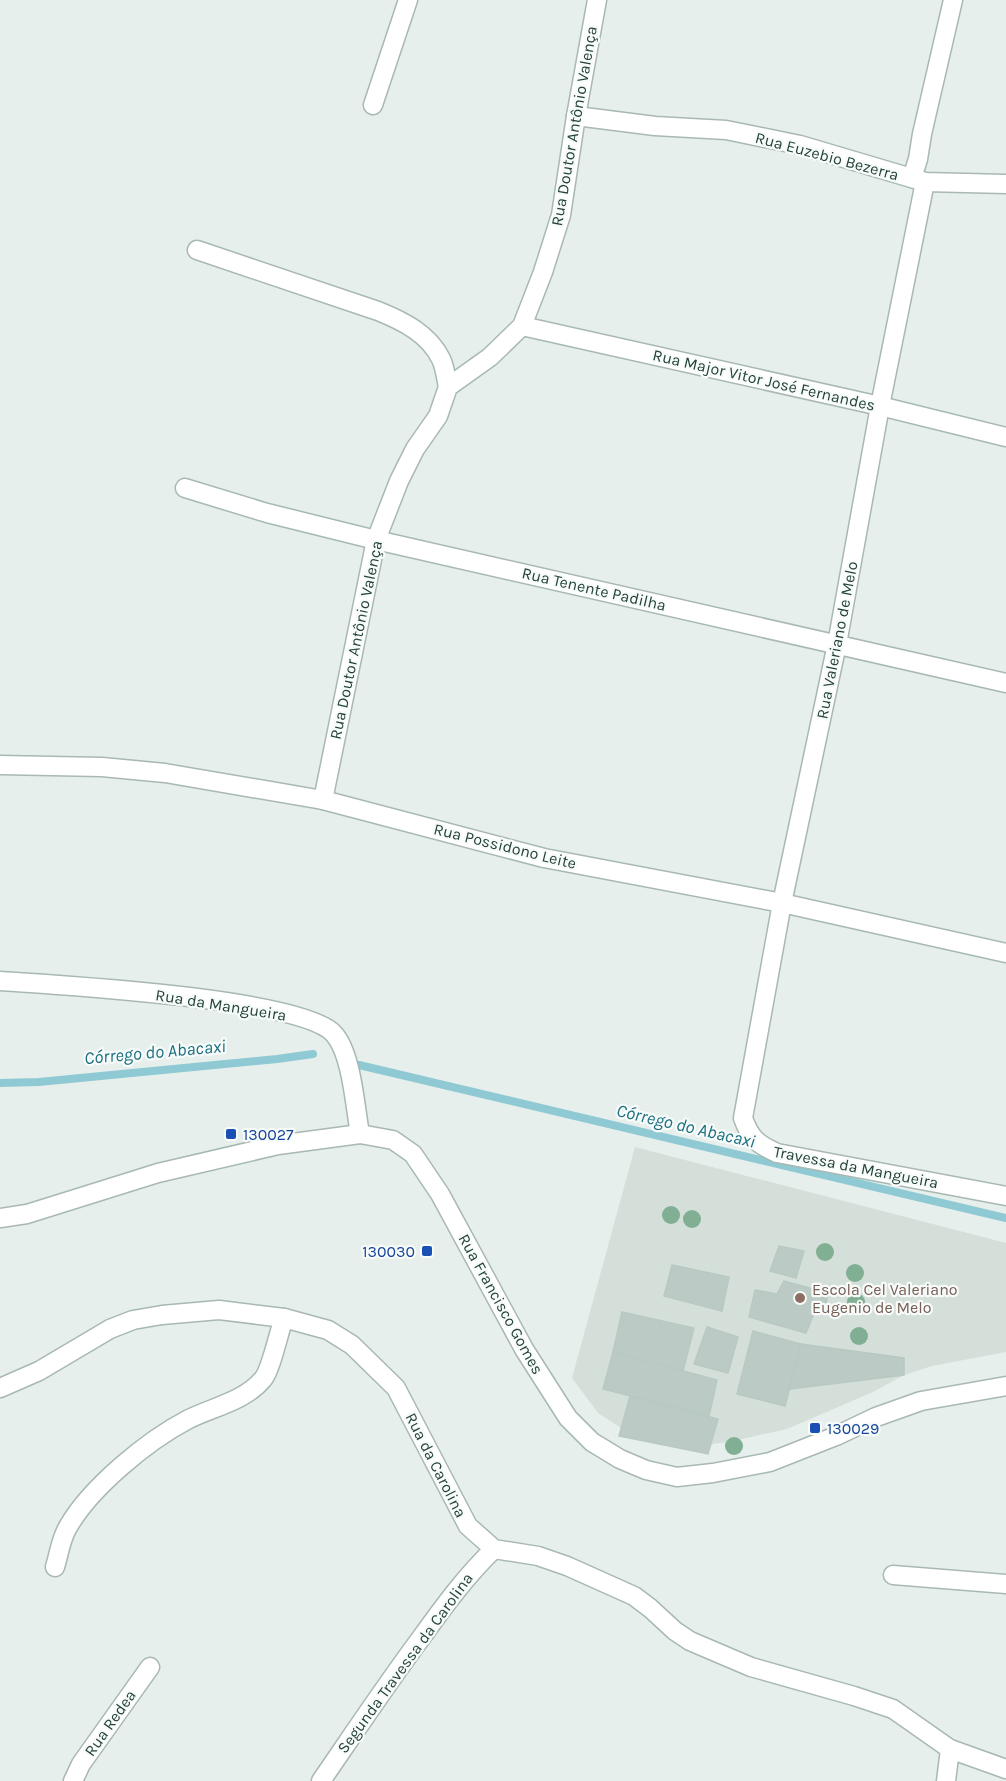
<svg xmlns="http://www.w3.org/2000/svg" width="1006" height="1781" viewBox="0 0 1006 1781" font-family="Karla,sans-serif">
	<style>
		.built { fill: #d4dfda }
		.lines { fill: none; stroke-linecap: round; stroke-linejoin: round }
		.stream { stroke: #8ec9d4; stroke-width: 8 }
		.building { fill: #bbcac4; stroke: #b8c9c2; stroke-width: 1.5 }
		.minor-casing { stroke: #a8b8b2; stroke-width: 21 }
		.tertiary-casing { stroke: #a8b8b2; stroke-width: 21 }
		.minor { stroke: #fff; stroke-width: 18 }
		.tertiary { stroke: #fff; stroke-width: 18 }
		.tree { fill: #80af93 }
		.transit-dot { fill: #1a4fb4; stroke: #f7fbf9; stroke-width: 2 }
		.education-dot { fill: #8d6e63; stroke: #f7fbf9; stroke-width: 2 }
		.labels { text-anchor: middle; dominant-baseline: central; stroke-width: 4.5; stroke-linejoin: round; paint-order: stroke }
		.street-label { font-size: 16px; fill: #24423a; stroke: #f7fbf9 }
		.transit-label { font-size: 16px; fill: #164399; stroke: #f7fbf9; text-anchor: start }
		.education-label { font-size: 16px; fill: #785e54; stroke: #f7fbf9; text-anchor: start }
		.water-label { font-size: 18px; font-style: italic; fill: #1c6f80; stroke: #f7fbf9 }
	</style>
	<rect width="100%" height="100%" fill="#e6efeb"/>
	<polygon class="built" points="635,1147 1006,1243 1006,1352 932,1366 904,1375 873,1392 787,1429 733,1441 681,1449 626,1431 598,1413 572,1378"/>
	<g class="lines">
		<g class="stream">
			<polyline points="359,1065 1006,1218"/>
			<polyline points="0,1083 39,1082 277,1059 313,1054"/>
		</g>
	</g>
	<g class="building">
		<polygon points="779,1246 804,1251 796,1278 770,1271"/>
		<polygon points="672,1265 729,1277 722,1311 664,1296"/>
		<polygon points="784,1281 828,1293 826,1305 817,1306 806,1333 749,1317 755,1290 777,1294"/>
		<polygon points="622,1312 694,1328 683,1371 613,1352"/>
		<polygon points="707,1327 738,1337 728,1373 694,1364"/>
		<polygon points="753,1331 801,1344 785,1406 737,1394"/>
		<polygon points="801,1344 904,1358 904,1375 789,1389"/>
		<polygon points="613,1352 717,1380 709,1416 603,1389"/>
		<polygon points="630,1396 718,1419 708,1454 619,1436"/>
	</g>
	<g class="lines">
		<defs>
			<g id="minor">
				<polyline points="373,105 408,0"/>
				<polyline points="576,116 655,126 726,130 800,145 925,182 1006,184"/>
				<polyline points="912,178 918,159 922,134 953,0"/>
				<path d="M925,182L880,406L837,644L782,903L743,1118C750,1138 757,1144 777,1153L1006,1196"/>
				<path d="M197,250L378,311C403,321 429,334 441,359C445,367 446,378 448,387"/>
				<polyline points="522,326 880,406 1006,437"/>
				<polyline points="185,488 267,513 376,540 1006,683"/>
				<polyline points="0,765 102,767 165,773 323,800 544,858 782,903 1006,953"/>
				<polyline points="323,800 376,540 399,481 415,449 438,416 448,387 490,357 522,326 543,272 561,215 576,116 597,0"/>
				<path d="M0,981C56,985 303,998 334,1034C352,1054 355,1107 360,1134"/>
				<polyline points="0,1388 39,1371 110,1329 133,1320 162,1315 219,1310 284,1318 328,1330 352,1345 396,1388 468,1526 494,1549 538,1556 567,1566 634,1596 650,1608 675,1631 690,1641 751,1667 854,1696 893,1709 950,1749 1006,1769"/>
				<path d="M55,1567C59,1554 61,1538 68,1527C90,1488 147,1441 187,1420C212,1407 244,1402 263,1379C271,1370 279,1331 284,1318"/>
				<polyline points="893,1575 1006,1584"/>
				<polyline points="73,1781 81,1764 150,1667"/>
				<path d="M321,1781C354,1733 386,1685 421,1638C444,1606 466,1576 494,1549"/>
				<polyline points="946,1781 950,1749"/>
			</g>
			<polyline id="tertiary" points="0,1218 27,1214 158,1173 278,1145 360,1134 393,1140 413,1154 440,1194 524,1349 568,1418 592,1442 620,1459 646,1470 677,1477 713,1473 770,1462 836,1436 876,1417 921,1401 1006,1386"/>
		</defs>
		<use href="#minor" class="minor-casing"/>
		<use href="#tertiary" class="tertiary-casing"/>
		<use href="#minor" class="minor"/>
		<use href="#tertiary" class="tertiary"/>
	</g>
	<g class="tree">
		<circle cx="671" cy="1215" r="9"/>
		<circle cx="692" cy="1219" r="9"/>
		<circle cx="825" cy="1252" r="9"/>
		<circle cx="855" cy="1273" r="9"/>
		<circle cx="856" cy="1302" r="9"/>
		<circle cx="859" cy="1336" r="9"/>
		<circle cx="734" cy="1446" r="9"/>
	</g>
	<g class="transit-dot">
		<rect x="225" y="1128" width="12" height="12" rx="3"/>
		<rect x="421" y="1245" width="12" height="12" rx="3"/>
		<rect x="809" y="1422" width="12" height="12" rx="3"/>
	</g>
	<circle class="education-dot" cx="800" cy="1298" r="6"/>
	<g class="labels">
		<g class="street-label">
			<text transform="translate(574 126) rotate(-80)">Rua Doutor Antônio Valença</text>
			<text transform="translate(827 156) rotate(15)">Rua Euzebio Bezerra</text>
			<text transform="translate(764 380) rotate(13)">Rua Major Vitor José Fernandes</text>
			<text transform="translate(594 589) rotate(13)">Rua Tenente Padilha</text>
			<text transform="translate(356 640) rotate(-78)">Rua Doutor Antônio Valença</text>
			<text transform="translate(837 640) rotate(-79)">Rua Valeriano de Melo</text>
			<text transform="translate(505 846) rotate(14)">Rua Possidono Leite</text>
			<text transform="translate(221 1005) rotate(9)">Rua da Mangueira</text>
			<text transform="translate(856 1167) rotate(11)">Travessa da Mangueira</text>
			<text transform="translate(501 1304) rotate(61)">Rua Francisco Gomes</text>
			<text transform="translate(436 1465) rotate(63)">Rua da Carolina</text>
			<text transform="translate(405 1663) rotate(-54)">Segunda Travessa da Carolina</text>
			<text transform="translate(110 1723) rotate(-55)">Rua Redea</text>
		</g>
		<g class="transit-label">
			<text x="243" y="1134">130027</text>
			<text x="415" y="1251" text-anchor="end">130030</text>
			<text x="827" y="1428">130029</text>
		</g>
		<g class="education-label">
			<text x="812" y="1289">Escola Cel Valeriano<tspan x="812" dy="18">Eugenio de Melo</tspan></text>
		</g>
		<g class="water-label">
			<text transform="translate(155 1052) rotate(-5)">Córrego do Abacaxi</text>
			<text transform="translate(686 1126) rotate(13)">Córrego do Abacaxi</text>
		</g>
	</g>
</svg>
